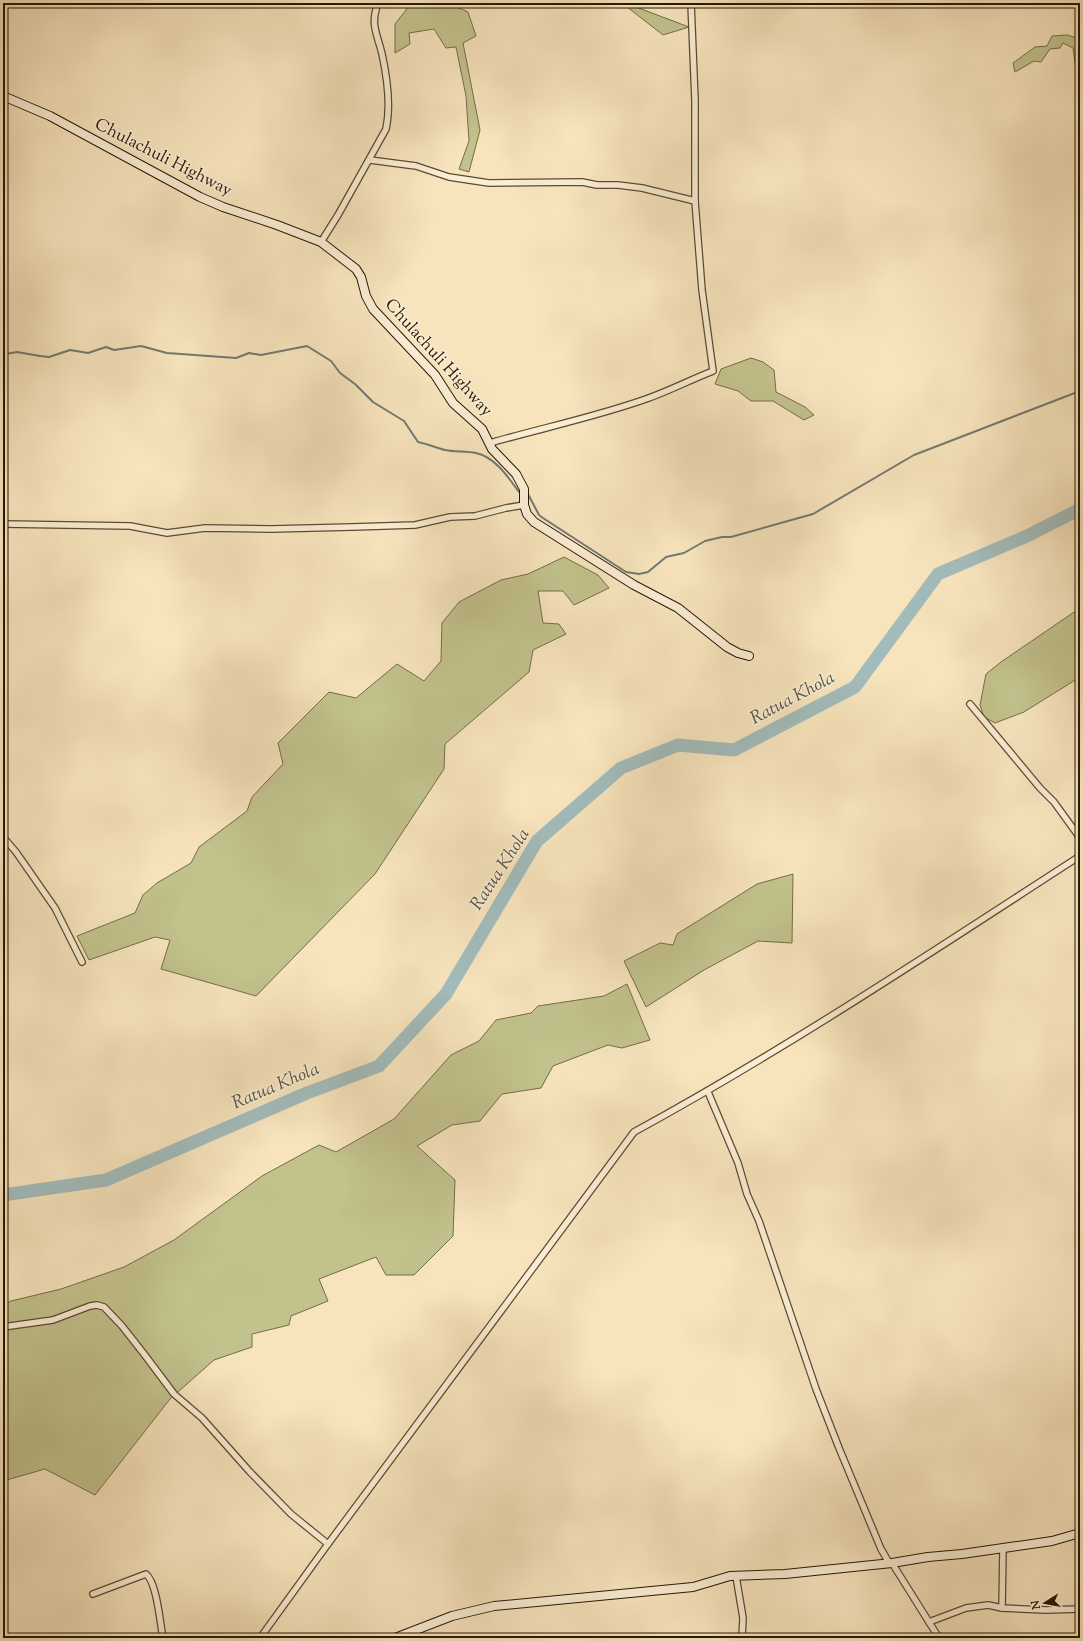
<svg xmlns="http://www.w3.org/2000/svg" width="1083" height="1641" viewBox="0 0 1083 1641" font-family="'Sorts Mill Goudy',serif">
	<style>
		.green { fill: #c2c28d; stroke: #756c48 }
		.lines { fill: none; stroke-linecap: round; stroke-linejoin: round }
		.stream { stroke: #717a72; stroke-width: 2 }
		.river { stroke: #a2bcbc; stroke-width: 13 }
		.street-casing { stroke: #5c4a31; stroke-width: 8 }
		.secondary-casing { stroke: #281702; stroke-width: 10 }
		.street { stroke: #faedd4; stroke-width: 5.5 }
		.secondary { stroke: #faedd4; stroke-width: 8 }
		.labels { text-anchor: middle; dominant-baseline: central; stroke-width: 3; stroke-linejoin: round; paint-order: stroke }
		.street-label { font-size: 17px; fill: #281702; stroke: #faedd4 }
		.water-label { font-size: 18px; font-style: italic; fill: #535143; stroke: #faedd4 }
	</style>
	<rect width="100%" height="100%" fill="#f7e4bd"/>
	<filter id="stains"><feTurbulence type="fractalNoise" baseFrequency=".005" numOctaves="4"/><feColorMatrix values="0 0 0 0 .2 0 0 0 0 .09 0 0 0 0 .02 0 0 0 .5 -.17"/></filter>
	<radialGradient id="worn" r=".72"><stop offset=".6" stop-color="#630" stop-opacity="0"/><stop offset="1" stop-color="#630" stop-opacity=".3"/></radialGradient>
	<g class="green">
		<polygon points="409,3 429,3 432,6 452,5 468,12 476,36 463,43 480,130 469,172 459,169 469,141 466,96 456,47 446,48 434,29 409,33 410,44 395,53 395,24 406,10"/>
		<polygon points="622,3 635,3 636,7 689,27 663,35"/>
		<polygon points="1067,35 1077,38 1080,50 1080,61 1075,63 1073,48 1063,43 1060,48 1050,49 1041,62 1034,61 1015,72 1013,63 1035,47 1047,46 1052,36"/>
		<polygon points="751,358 763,362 774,370 776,392 805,407 814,415 804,420 773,401 751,401 738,391 715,384 721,369"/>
		<polygon points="564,557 598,575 609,588 574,605 563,591 538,591 543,623 559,624 566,634 533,650 529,672 445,744 444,769 375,874 256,996 161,969 170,940 155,937 89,960 77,936 135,913 143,895 157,883 191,863 199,847 247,811 252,797 283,764 278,743 329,692 356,698 397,664 424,681 441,661 442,623 459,602 501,580 528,574"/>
		<polygon points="1080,608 1080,677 1024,712 995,723 984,717 980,705 986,674 1001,662"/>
		<polygon points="793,874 792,943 758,941 704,970 646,1007 624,961 660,943 673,945 677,934 757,884"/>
		<polygon points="627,984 650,1040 622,1048 608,1045 553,1066 541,1088 502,1094 480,1121 452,1125 417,1146 455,1180 453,1236 414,1275 386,1275 376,1257 319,1279 328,1301 291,1316 289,1325 252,1334 252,1347 214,1360 170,1399 95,1495 45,1469 3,1481 3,1305 11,1301 61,1289 124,1267 174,1240 262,1176 319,1145 336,1152 394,1119 451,1055 479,1041 496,1020 531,1013 538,1006 604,996"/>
	</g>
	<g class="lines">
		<g class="stream">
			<path d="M3,357L5,354L17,352L40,356L49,357L70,350L88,353L106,347L114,350L141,346L167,353L236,358L249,353L261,355L307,346L331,361L340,373L355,384L373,402L404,421L418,442C428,444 436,448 445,450C455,452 466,451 476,453C495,457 508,477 519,492"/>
			<polyline points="528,494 539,515 543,518 626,572 639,574 648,572 666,557 684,553 705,541 722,537 731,537 813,514 914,455 1080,391"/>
		</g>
		<polyline class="river" points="3,1195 106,1180 307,1093 379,1066 446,994 537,841 621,768 678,745 734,750 855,687 938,574 1029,535 1080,509"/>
		<defs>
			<g id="street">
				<polyline points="370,160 416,166 449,177 489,183 582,182 597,185 618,185 642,188 695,201"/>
				<path d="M321,242L338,215L386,129C391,106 387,77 382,54C377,33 370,25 378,3"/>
				<path d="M490,443C542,428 595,417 646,399C669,391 690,380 713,371L702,290L695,201V100L691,3"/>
				<polyline points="3,524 130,526 167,533 205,528 271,529 352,527 415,525 450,517 475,516 506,508 524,505"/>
				<polyline points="970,704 1040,788 1054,802 1080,838"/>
				<polyline points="3,837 16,852 55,908 82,962"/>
				<polyline points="708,1092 738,1163 747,1194 759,1221 816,1389 839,1448 881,1549 888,1561 892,1563 939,1638"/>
				<polyline points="3,1327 53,1320 90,1306 97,1305 104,1307 122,1326 144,1354 174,1394 202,1418 250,1472 291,1514 328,1544"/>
				<polyline points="736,1576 743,1618 742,1638"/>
				<path d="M93,1594L146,1574C157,1583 160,1623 163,1638"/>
				<polyline points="1002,1608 1003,1548"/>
				<polyline points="929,1622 966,1608 988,1605 1002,1608 1046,1610 1080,1609"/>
				<path d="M260,1638L328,1544L634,1132C788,1048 933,951 1080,856"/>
			</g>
			<g id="secondary">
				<polyline points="3,96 50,116 200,197 223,207 277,225 321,242 356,269 361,277 366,296 373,309 435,375 453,403 482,429 492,449 516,474 524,489 524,505 527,514 534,522 634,585 678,608 727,647 738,653 749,656"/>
				<polyline points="395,1638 452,1616 494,1606 693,1587 730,1576 785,1574 892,1563 928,1557 962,1554 1052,1541 1080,1533"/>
			</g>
		</defs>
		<use href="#street" class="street-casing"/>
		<use href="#secondary" class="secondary-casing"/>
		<use href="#street" class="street"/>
		<use href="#secondary" class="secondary"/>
	</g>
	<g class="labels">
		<g class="street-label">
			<text transform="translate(163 158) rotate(27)">Chulachuli Highway</text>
			<text transform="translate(438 358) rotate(48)">Chulachuli Highway</text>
		</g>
		<g class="water-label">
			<text transform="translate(793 699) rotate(-28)">Ratua Khola</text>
			<text transform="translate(501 870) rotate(-57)">Ratua Khola</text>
			<text transform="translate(276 1087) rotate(-23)">Ratua Khola</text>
		</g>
	</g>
	<rect width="1083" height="1641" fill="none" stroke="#f7e4bd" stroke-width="16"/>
	<rect x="4" y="4" width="1075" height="1633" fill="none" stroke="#281702" stroke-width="2"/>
	<rect x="8" y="8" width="1067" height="1625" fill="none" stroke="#281702"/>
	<g transform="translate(1045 1603) rotate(259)" stroke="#faedd4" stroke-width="3" paint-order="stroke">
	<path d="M0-3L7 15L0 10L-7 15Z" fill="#281702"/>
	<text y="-6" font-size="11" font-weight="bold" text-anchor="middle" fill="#281702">N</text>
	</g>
	<rect width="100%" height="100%" filter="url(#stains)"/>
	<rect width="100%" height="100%" fill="url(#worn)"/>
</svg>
